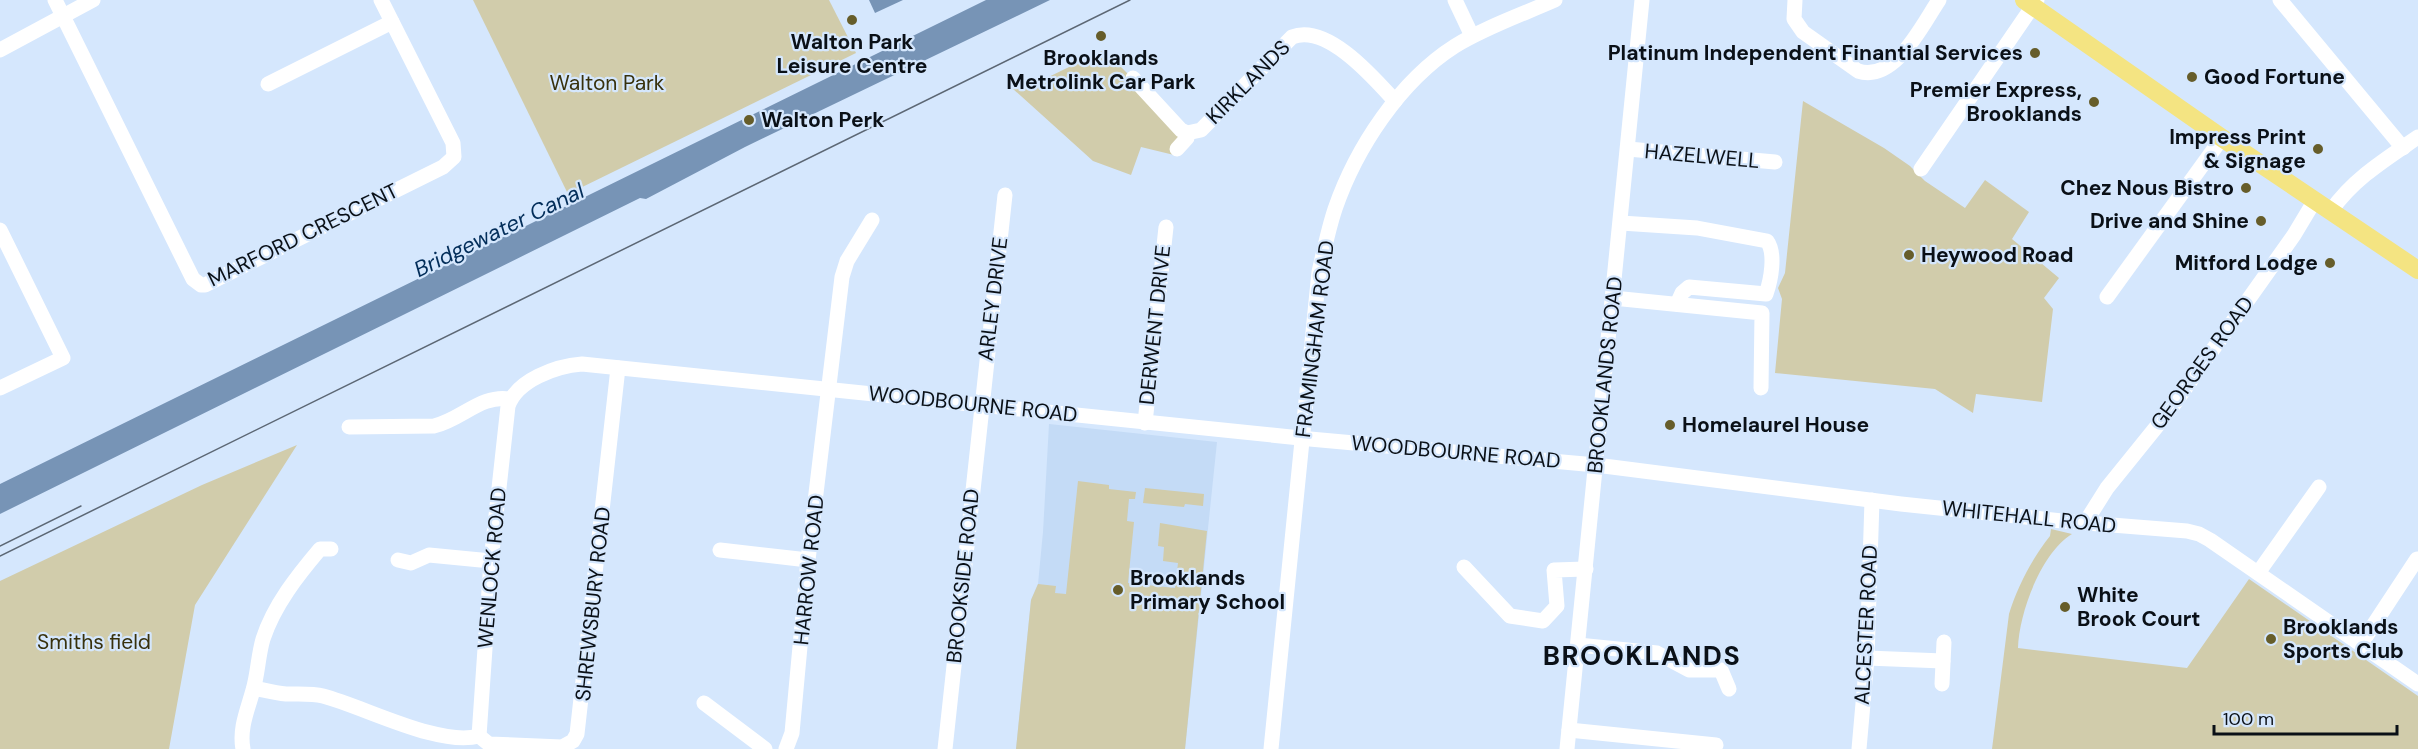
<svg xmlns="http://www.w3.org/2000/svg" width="2418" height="749" viewBox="0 0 2418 749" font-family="'DM Sans',sans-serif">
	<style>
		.built { fill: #c4dbf6 }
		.green { fill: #d1ccab }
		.water { fill: #7794b6 }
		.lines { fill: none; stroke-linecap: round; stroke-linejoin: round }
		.minor { stroke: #fff; stroke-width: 15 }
		.major { stroke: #f4e482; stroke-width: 18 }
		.tram { stroke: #5c6774; stroke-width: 1.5 }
		.poi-dot { fill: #665d2a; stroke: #d5e7fd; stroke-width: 2 }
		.labels { text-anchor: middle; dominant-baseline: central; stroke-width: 4.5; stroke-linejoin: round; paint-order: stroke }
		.poi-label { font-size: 21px; font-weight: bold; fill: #0a1017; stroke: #d5e7fd; text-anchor: start }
		.street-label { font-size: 21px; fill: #0a1017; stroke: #d5e7fd }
		.park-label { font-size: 21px; fill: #38310c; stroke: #d5e7fd }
		.water-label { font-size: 22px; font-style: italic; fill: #022d59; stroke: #d5e7fd }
		.district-label { font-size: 27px; font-weight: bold; letter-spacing: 1.5px; fill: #0a1017; stroke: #d5e7fd }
	</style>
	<rect width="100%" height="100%" fill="#d5e7fd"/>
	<polygon class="built" points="1049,424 1217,442 1185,749 1016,749 1031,600 1038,584 1043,532"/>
	<g class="green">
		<polygon points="473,0 829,0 856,53 568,194"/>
		<polygon points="1104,50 1129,75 1179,132 1174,155 1141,147 1131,175 1093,161 1012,88 1018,84 1030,86"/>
		<polygon points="1803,101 1884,148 1910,166 1925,181 1965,208 1985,180 2029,212 2012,239 2059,278 2044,298 2053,309 2042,402 1976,394 1973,413 1935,389 1775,373 1782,299 1778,288 1785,273"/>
		<polygon points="297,445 195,605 169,749 0,749 0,581 202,485"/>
		<polygon points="1078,481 1109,485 1109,489 1136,492 1135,499 1129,499 1127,521 1134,522 1128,583 1175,588 1178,563 1163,561 1164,547 1158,546 1160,523 1207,531 1185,749 1016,749 1031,600 1038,584 1056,586 1055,593 1066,594"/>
		<polygon points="1145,488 1204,494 1203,506 1185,504 1184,507 1143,503"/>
		<path d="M2051,529L2072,534C2041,553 2019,613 2018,648L2187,668L2249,579L2418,696V749H1992L2009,614C2017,587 2033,557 2050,536Z"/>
	</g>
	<g class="water">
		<polygon points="869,0 903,0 875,13"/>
		<polygon points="986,0 1050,0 745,147 646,199 640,198 0,514 0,484"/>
	</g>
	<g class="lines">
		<g class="minor">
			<polyline points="55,0 193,279 201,285 205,285 443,167 454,157 453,143 381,0"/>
			<polyline points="1455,0 1472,36"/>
			<path d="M1795,0L1794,19L1803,32L1858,71C1895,83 1922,25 1939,0"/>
			<polyline points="2280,0 2403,148"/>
			<polyline points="0,50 93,0"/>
			<path d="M1133,78L1181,130L1187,133L1201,130L1292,37C1327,23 1374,78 1395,101"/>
			<polyline points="268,84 392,22"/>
			<polyline points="1177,149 1187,138 1187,133"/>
			<polyline points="1628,149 1775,162"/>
			<polyline points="1921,169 2037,0"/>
			<path d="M2331,211C2353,179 2386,159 2418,137"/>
			<path d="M1621,223L1697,228L1767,241C1776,253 1771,280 1766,294L1689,287L1682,293L1677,304"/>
			<polyline points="0,230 63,358 0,388"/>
			<polyline points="2107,297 2222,138"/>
			<polyline points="1613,298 1762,313 1761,388"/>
			<polyline points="1145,423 1166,227"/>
			<path d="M349,427L434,426C461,420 481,394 510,399"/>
			<polyline points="2085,523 2107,488 2170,410 2294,235 2315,200"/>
			<polyline points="720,550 808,560"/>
			<polyline points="398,560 411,563 429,555 491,561"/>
			<polyline points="1464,567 1510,616 1543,621 1557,606 1554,570 1586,569"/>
			<polyline points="2258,573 2319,487"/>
			<polyline points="2361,644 2417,559"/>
			<polyline points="1578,645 1657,653 1689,670 1721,670 1729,689"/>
			<polyline points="1867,658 1943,661"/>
			<polyline points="1942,684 1944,642"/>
			<path d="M254,688C264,690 275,693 286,694C298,694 312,693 323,696C365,707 439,747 479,736"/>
			<polyline points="704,703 765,749"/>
			<polyline points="1569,730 1716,745"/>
			<path d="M479,736L491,561L508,406C517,380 556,366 582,364L1310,439L1596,465L1901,504L2062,521L2187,531L2199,534L2210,540L2418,684"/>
			<polyline points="479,736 489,744 562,747 573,741 577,734 618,368"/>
			<path d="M243,749C239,728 248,709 253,690C258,673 258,656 263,639C274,605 298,575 320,549H331"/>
			<polyline points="786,749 792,733 808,560 842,277 847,261 872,220"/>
			<polyline points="945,749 1005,195"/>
			<path d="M1271,749L1319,272C1324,251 1328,230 1335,209C1356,148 1400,81 1455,46C1486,27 1521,15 1555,0"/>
			<polyline points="1567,749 1642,0"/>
			<polyline points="1859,749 1867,658 1872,500"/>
		</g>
		<polyline class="major" points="2024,0 2222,138 2418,270"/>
		<g class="tram">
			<polyline points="0,546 81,506"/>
			<polyline points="0,556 1130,0"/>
		</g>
	</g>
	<g class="poi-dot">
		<circle cx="852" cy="20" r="6"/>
		<circle cx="1101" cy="36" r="6"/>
		<circle cx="2035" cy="53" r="6"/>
		<circle cx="2192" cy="77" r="6"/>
		<circle cx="2094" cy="102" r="6"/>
		<circle cx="749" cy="120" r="6"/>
		<circle cx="2318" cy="149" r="6"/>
		<circle cx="2246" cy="188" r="6"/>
		<circle cx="2261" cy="221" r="6"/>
		<circle cx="1909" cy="255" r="6"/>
		<circle cx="2330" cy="263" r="6"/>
		<circle cx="1670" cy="425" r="6"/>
		<circle cx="1118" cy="590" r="6"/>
		<circle cx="2065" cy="607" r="6"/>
		<circle cx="2271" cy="639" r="6"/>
	</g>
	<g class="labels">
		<g class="poi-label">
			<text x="852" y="42" text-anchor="middle">Walton Park<tspan x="852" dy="24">Leisure Centre</tspan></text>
			<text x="2023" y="53" text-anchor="end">Platinum Independent Finantial Services</text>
			<text x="1101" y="58" text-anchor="middle">Brooklands<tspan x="1101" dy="24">Metrolink Car Park</tspan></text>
			<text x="2204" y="77">Good Fortune</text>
			<text x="2082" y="90" text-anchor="end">Premier Express,<tspan x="2082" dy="24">Brooklands</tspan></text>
			<text x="761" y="120">Walton Perk</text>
			<text x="2306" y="137" text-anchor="end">Impress Print<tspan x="2306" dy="24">&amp; Signage</tspan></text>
			<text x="2234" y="188" text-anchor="end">Chez Nous Bistro</text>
			<text x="2249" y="221" text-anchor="end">Drive and Shine</text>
			<text x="1921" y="255">Heywood Road</text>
			<text x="2318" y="263" text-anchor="end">Mitford Lodge</text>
			<text x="1682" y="425">Homelaurel House</text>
			<text x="1130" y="578">Brooklands<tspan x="1130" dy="24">Primary School</tspan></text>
			<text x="2077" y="595">White<tspan x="2077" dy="24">Brook Court</tspan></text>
			<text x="2283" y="627">Brooklands<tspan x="2283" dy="24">Sports Club</tspan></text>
		</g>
		<g class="street-label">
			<text transform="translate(1248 82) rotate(-45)">KIRKLANDS</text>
			<text transform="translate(1702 156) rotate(5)">HAZELWELL</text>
			<text transform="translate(303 235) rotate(-26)">MARFORD CRESCENT</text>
			<text transform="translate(993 299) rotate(-83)">ARLEY DRIVE</text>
			<text transform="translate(1155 325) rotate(-84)">DERWENT DRIVE</text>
			<text transform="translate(1315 339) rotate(-83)">FRAMINGHAM ROAD</text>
			<text transform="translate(2202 363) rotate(-54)">GEORGES ROAD</text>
			<text transform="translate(1605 375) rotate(-84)">BROOKLANDS ROAD</text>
			<text transform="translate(973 404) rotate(6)">WOODBOURNE ROAD</text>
			<text transform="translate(1456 452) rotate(5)">WOODBOURNE ROAD</text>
			<text transform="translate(2029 517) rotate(6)">WHITEHALL ROAD</text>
			<text transform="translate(492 568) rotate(-85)">WENLOCK ROAD</text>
			<text transform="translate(809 570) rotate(-84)">HARROW ROAD</text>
			<text transform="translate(963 576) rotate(-84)">BROOKSIDE ROAD</text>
			<text transform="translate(593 604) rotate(-84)">SHREWSBURY ROAD</text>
			<text transform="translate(1866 625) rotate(-87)">ALCESTER ROAD</text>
		</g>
		<g class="park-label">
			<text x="607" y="83">Walton Park</text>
			<text x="94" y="642">Smiths field</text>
		</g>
		<g class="water-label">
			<text transform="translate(499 230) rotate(-26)">Bridgewater Canal</text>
		</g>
		<g class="district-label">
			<text x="1642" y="655">BROOKLANDS</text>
		</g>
	</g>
	<path d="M2214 725v9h183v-9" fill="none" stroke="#0a1017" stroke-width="3"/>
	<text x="2223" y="725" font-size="18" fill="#0a1017" stroke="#d5e7fd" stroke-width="4.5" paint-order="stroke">100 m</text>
</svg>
